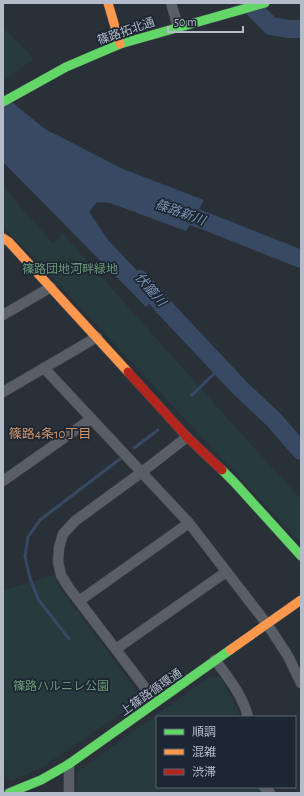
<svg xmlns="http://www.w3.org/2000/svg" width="304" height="796" viewBox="0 0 304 796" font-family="'Alegreya Sans','Noto Sans JP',sans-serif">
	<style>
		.green { fill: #273a3e }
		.water { fill: #384963 }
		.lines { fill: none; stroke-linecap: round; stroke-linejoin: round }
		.stream { stroke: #384963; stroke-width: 3 }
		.river { stroke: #384963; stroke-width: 18 }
		.street-casing { stroke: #484c53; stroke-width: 11 }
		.fast-casing { stroke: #484c53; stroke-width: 10 }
		.slow-casing { stroke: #484c53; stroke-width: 10 }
		.jam-casing { stroke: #484c53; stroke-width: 10 }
		.street { stroke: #5a5e66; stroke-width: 10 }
		.fast { stroke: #63d668; stroke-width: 9 }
		.slow { stroke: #ff974d; stroke-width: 9 }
		.jam { stroke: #b3261e; stroke-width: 9 }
		.labels { text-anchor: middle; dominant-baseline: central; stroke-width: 3.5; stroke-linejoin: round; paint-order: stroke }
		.street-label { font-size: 12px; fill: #b4bcc9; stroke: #1d2633 }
		.park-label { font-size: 12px; fill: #6b9a76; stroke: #1d2633 }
		.water-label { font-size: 13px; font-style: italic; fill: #7c92b1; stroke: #1d2633 }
		.neighbourhood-label { font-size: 13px; fill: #d59563; stroke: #1d2633 }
	</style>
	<rect width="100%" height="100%" fill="#2a3038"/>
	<g class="green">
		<polygon points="3,28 34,59 3,81"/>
		<polygon points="3,185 21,208 53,243 63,234 247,440 301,499 301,543 33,257 3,227"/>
		<polygon points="55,575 59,587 137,692 137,703 41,768 11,781 5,776 3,736 3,590"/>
		<polygon points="211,676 220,677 238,709 240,717 157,717 157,787 257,787 261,793 76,793 78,771"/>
	</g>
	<polygon class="water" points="3,95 45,129 123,169 204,200 186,231 110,203 97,202 89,212 108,240 159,294 146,307 3,162"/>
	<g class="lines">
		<g class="stream">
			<polyline points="192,395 221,367"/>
			<polyline points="134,448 158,430"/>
			<polyline points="69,639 38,599 29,575 25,556 28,537 40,520 120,459"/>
		</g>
		<g class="river">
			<polyline points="248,3 271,26 289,29 301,29"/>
			<polyline points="172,209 200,219 301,259"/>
			<polyline points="140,279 162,305 240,388 274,420 301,451"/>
		</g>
		<defs>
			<g id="street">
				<polyline points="171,3 178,27"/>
				<polyline points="3,315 51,287"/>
				<polyline points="44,368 189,523 267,624 288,656 301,683"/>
				<polyline points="3,392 97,337"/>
				<polyline points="3,481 91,419"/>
				<polyline points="79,601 189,523"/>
				<polyline points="116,649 226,572"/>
				<path d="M215,660C228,677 243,696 248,717"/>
				<polyline points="156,702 69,588 61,575 58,562 59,548 63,534 75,521 142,472 187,437"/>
				<polyline points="264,787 270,793"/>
				<polyline points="69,793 69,764"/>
			</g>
			<g id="fast">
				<polyline points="3,102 66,67 120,44 265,3"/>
				<polyline points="222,470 234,482 301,556"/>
				<polyline points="9,793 41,780 69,764 230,650"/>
			</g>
			<g id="slow">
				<polyline points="108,3 120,44"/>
				<polyline points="3,238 9,242 128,372"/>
				<polyline points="230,650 301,600"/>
			</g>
			<polyline id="jam" points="128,372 187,437 222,470"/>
		</defs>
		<use href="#street" class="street-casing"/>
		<use href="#fast" class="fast-casing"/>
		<use href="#slow" class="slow-casing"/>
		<use href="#jam" class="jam-casing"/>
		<use href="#street" class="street"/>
		<use href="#fast" class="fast"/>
		<use href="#slow" class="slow"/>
		<use href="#jam" class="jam"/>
	</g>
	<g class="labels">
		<g class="street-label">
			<text transform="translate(126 31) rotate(-19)">篠路拓北通</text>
			<text transform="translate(151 692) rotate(-35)">上篠路循環通</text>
		</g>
		<g class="park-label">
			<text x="70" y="269">篠路団地河畔緑地</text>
			<text x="61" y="686">篠路ハルニレ公園</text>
		</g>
		<g class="water-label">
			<text transform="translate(180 213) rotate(20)">篠路新川</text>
			<text transform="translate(150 290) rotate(49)">伏籠川</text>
		</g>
		<g class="neighbourhood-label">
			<text x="50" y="434">篠路4条10丁目</text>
		</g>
	</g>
	<rect width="304" height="796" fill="none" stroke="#b4bcc9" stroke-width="8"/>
	<rect x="156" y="716" width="140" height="72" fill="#1d2633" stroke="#59626f"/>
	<rect x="164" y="729" width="20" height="6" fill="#63d668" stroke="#59626f"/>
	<text x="192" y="736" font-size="12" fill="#b4bcc9">順調</text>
	<rect x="164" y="749" width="20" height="6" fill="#ff974d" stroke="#59626f"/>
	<text x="192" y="756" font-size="12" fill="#b4bcc9">混雑</text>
	<rect x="164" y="769" width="20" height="6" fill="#b3261e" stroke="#59626f"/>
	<text x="192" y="776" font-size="12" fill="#b4bcc9">渋滞</text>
	<path d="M168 26v6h75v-6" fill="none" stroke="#b4bcc9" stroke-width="2"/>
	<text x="174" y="26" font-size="12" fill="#b4bcc9" stroke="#1d2633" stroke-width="3" paint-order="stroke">50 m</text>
</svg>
